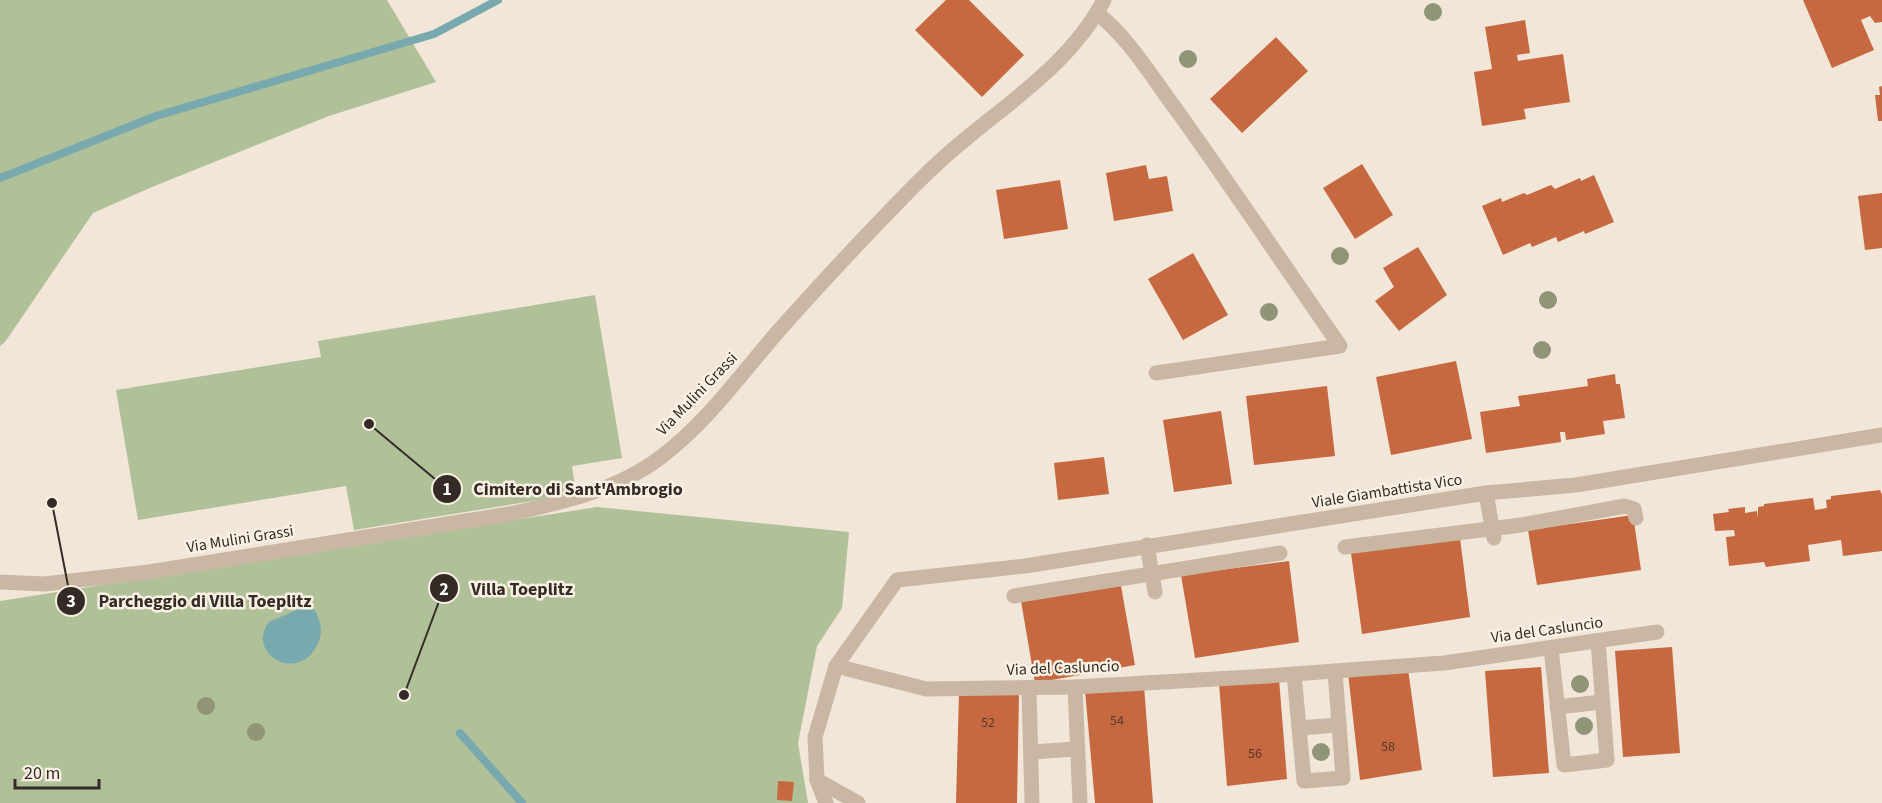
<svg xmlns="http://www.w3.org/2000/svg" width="1882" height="803" viewBox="0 0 1882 803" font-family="'Source Sans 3',sans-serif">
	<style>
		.green { fill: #b0c098 }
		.water { fill: #77a9ae }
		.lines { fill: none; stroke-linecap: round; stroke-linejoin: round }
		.stream { stroke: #77a9ae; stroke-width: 8 }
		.building { fill: #c66840 }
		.minor { stroke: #c9b7a4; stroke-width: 15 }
		.tree { fill: #909578 }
		.labels { text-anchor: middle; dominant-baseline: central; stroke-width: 5; stroke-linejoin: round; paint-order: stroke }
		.number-label { font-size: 14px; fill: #583a2c }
		.street-label { font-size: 16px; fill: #342b26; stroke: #f9f0e4 }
		.leader { fill: none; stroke: #342b26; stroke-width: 2 }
		.callout-dot { fill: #342b26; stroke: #f9f0e4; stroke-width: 2 }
		.mark-label { font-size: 18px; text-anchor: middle; font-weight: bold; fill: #fff }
		.callout-label { font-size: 18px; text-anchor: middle; font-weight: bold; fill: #342b26; stroke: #f9f0e4; stroke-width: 5; stroke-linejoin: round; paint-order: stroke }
	</style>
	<rect width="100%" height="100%" fill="#f1e6d8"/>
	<g class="green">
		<polygon points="0,0 387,0 436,82 329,116 152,187 93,213 5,342 0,346"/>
		<polygon points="595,295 622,458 572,466 576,494 354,530 346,486 138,520 116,390 321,357 318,341"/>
		<polygon points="597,507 849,532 842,608 817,646 798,743 808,803 0,803 0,601"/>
	</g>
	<path class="water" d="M306,606L314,609C321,621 324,632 317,645C299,684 245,654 269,622Z"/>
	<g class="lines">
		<g class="stream">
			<polyline points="0,178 156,116 434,34 498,0"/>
			<polyline points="460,733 522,803"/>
		</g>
	</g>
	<g class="building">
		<polygon points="946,0 969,0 1024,55 982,97 915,30"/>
		<polygon points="1803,0 1882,0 1882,22 1875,23 1870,16 1861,20 1874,50 1832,68"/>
		<polygon points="1525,20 1530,53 1517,55 1518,61 1563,54 1570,102 1524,109 1526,119 1482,126 1474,72 1492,69 1485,27"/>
		<polygon points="1276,37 1308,71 1242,133 1210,99"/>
		<polygon points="1882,86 1882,121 1878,121 1875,95 1880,95 1879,87"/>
		<polygon points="1362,164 1393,215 1355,239 1323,188"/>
		<polygon points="1146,165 1149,179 1167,176 1173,211 1114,221 1106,173"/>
		<polygon points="1594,175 1614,222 1585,234 1584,231 1558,242 1556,237 1532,247 1530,243 1503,255 1482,206 1501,198 1502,202 1524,193 1527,195 1551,185 1555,189 1580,178 1581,181"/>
		<polygon points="1060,180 1068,229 1004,239 996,190"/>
		<polygon points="1882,193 1882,248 1865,250 1858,196"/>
		<polygon points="1418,247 1447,295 1399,331 1375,301 1394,287 1383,268"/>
		<polygon points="1193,253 1228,315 1183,340 1148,279"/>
		<polygon points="1456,361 1472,439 1391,455 1376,377"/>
		<polygon points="1615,374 1616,384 1620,384 1625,418 1603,421 1605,434 1566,440 1565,432 1560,432 1561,442 1486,453 1480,412 1520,406 1518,396 1588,386 1587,379"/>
		<polygon points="1327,386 1335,456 1254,465 1246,396"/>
		<polygon points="1221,411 1232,484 1174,492 1163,420"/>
		<polygon points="1104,457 1109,494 1058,500 1054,463"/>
		<polygon points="1880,490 1882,495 1882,551 1843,556 1841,540 1808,545 1810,561 1766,567 1764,562 1729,566 1726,537 1735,536 1734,530 1715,531 1713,514 1729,512 1728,509 1745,507 1745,513 1757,511 1758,518 1758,507 1764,506 1764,504 1813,498 1815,510 1827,508 1826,500 1831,499 1831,496"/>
		<polygon points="1633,515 1641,570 1537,585 1528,530"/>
		<polygon points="1460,538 1470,617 1362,634 1351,553"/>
		<polygon points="1289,561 1299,642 1195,658 1181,575"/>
		<polygon points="1121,586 1135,665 1035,683 1021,601"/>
		<polygon points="1672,647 1680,753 1623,757 1615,651"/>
		<polygon points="1541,667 1549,773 1493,777 1485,671"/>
		<polygon points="1408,669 1422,770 1360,780 1348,673"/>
		<polygon points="1279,679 1287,779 1227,786 1219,683"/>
		<polygon points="1144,686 1153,803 1095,803 1085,690"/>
		<polygon points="959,693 1019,693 1017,803 956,803"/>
		<polygon points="778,781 794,782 792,801 777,800"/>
	</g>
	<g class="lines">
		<g class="minor">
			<path d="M1097,13C1130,39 1153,79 1178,112C1233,189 1286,268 1340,346L1156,373"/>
			<polyline points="1486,493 1494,538"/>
			<polyline points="1147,545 1155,592"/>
			<polyline points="1345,547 1521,525 1625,506 1634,509 1636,518"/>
			<path d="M0,582L44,584L149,572L509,514C561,503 618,490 661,457C706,423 739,377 775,335C820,284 867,234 914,186C931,169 949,152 968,137C1018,96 1073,59 1104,0"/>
			<polyline points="1014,596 1280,553"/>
			<polyline points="1551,648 1564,765 1607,760 1598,641"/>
			<polyline points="836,666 926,689 1075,687 1268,676 1444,663 1657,632"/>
			<polyline points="1294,674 1304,781 1343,778 1335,671"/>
			<polyline points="1075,687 1080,803"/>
			<polyline points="1029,688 1032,803"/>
			<polyline points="1557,707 1602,702"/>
			<polyline points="1299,728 1339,725"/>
			<polyline points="1031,752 1077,749"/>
			<polyline points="817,780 858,803"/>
			<polyline points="826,803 817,780 815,737 836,666 897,580 1025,566 1486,493 1576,485 1882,435"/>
		</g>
	</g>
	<g class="tree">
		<circle cx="1433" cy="12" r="9"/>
		<circle cx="1188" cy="59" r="9"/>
		<circle cx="1340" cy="256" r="9"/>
		<circle cx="1548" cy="300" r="9"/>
		<circle cx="1269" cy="312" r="9"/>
		<circle cx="1542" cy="350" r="9"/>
		<circle cx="1580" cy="684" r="9"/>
		<circle cx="206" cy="706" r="9"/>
		<circle cx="1584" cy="726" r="9"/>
		<circle cx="256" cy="732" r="9"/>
		<circle cx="1321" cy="752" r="9"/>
	</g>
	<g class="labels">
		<g class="number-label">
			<text x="1117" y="721">54</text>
			<text x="988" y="723">52</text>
			<text x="1388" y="747">58</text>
			<text x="1255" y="754">56</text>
		</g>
		<g class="street-label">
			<text transform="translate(697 394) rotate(-46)">Via Mulini Grassi</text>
			<text transform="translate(1387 491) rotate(-9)">Viale Giambattista Vico</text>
			<text transform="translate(240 539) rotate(-9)">Via Mulini Grassi</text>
			<text transform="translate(1547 630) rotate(-8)">Via del Casluncio</text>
			<text transform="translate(1063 668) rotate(-2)">Via del Casluncio</text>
		</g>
	</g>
	<path class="leader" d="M369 424L447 489M404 695L444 588M52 503L71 601"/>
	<g class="callout-dot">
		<circle cx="369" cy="424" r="6"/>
		<circle cx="404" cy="695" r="6"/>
		<circle cx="52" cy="503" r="6"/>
		<circle cx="447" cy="489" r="15"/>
		<circle cx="444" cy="588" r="15"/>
		<circle cx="71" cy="601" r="15"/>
	</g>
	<g class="mark-label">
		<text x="447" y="495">1</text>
		<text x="444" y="595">2</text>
		<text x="71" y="607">3</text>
	</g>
	<g class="callout-label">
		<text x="578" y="495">Cimitero di Sant'Ambrogio</text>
		<text x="522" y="595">Villa Toeplitz</text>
		<text x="205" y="607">Parcheggio di Villa Toeplitz</text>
	</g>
	<path d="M15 779v9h84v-9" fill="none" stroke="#342b26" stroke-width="3"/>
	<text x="24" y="779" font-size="18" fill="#342b26" stroke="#f9f0e4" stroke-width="4.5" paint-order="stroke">20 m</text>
</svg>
